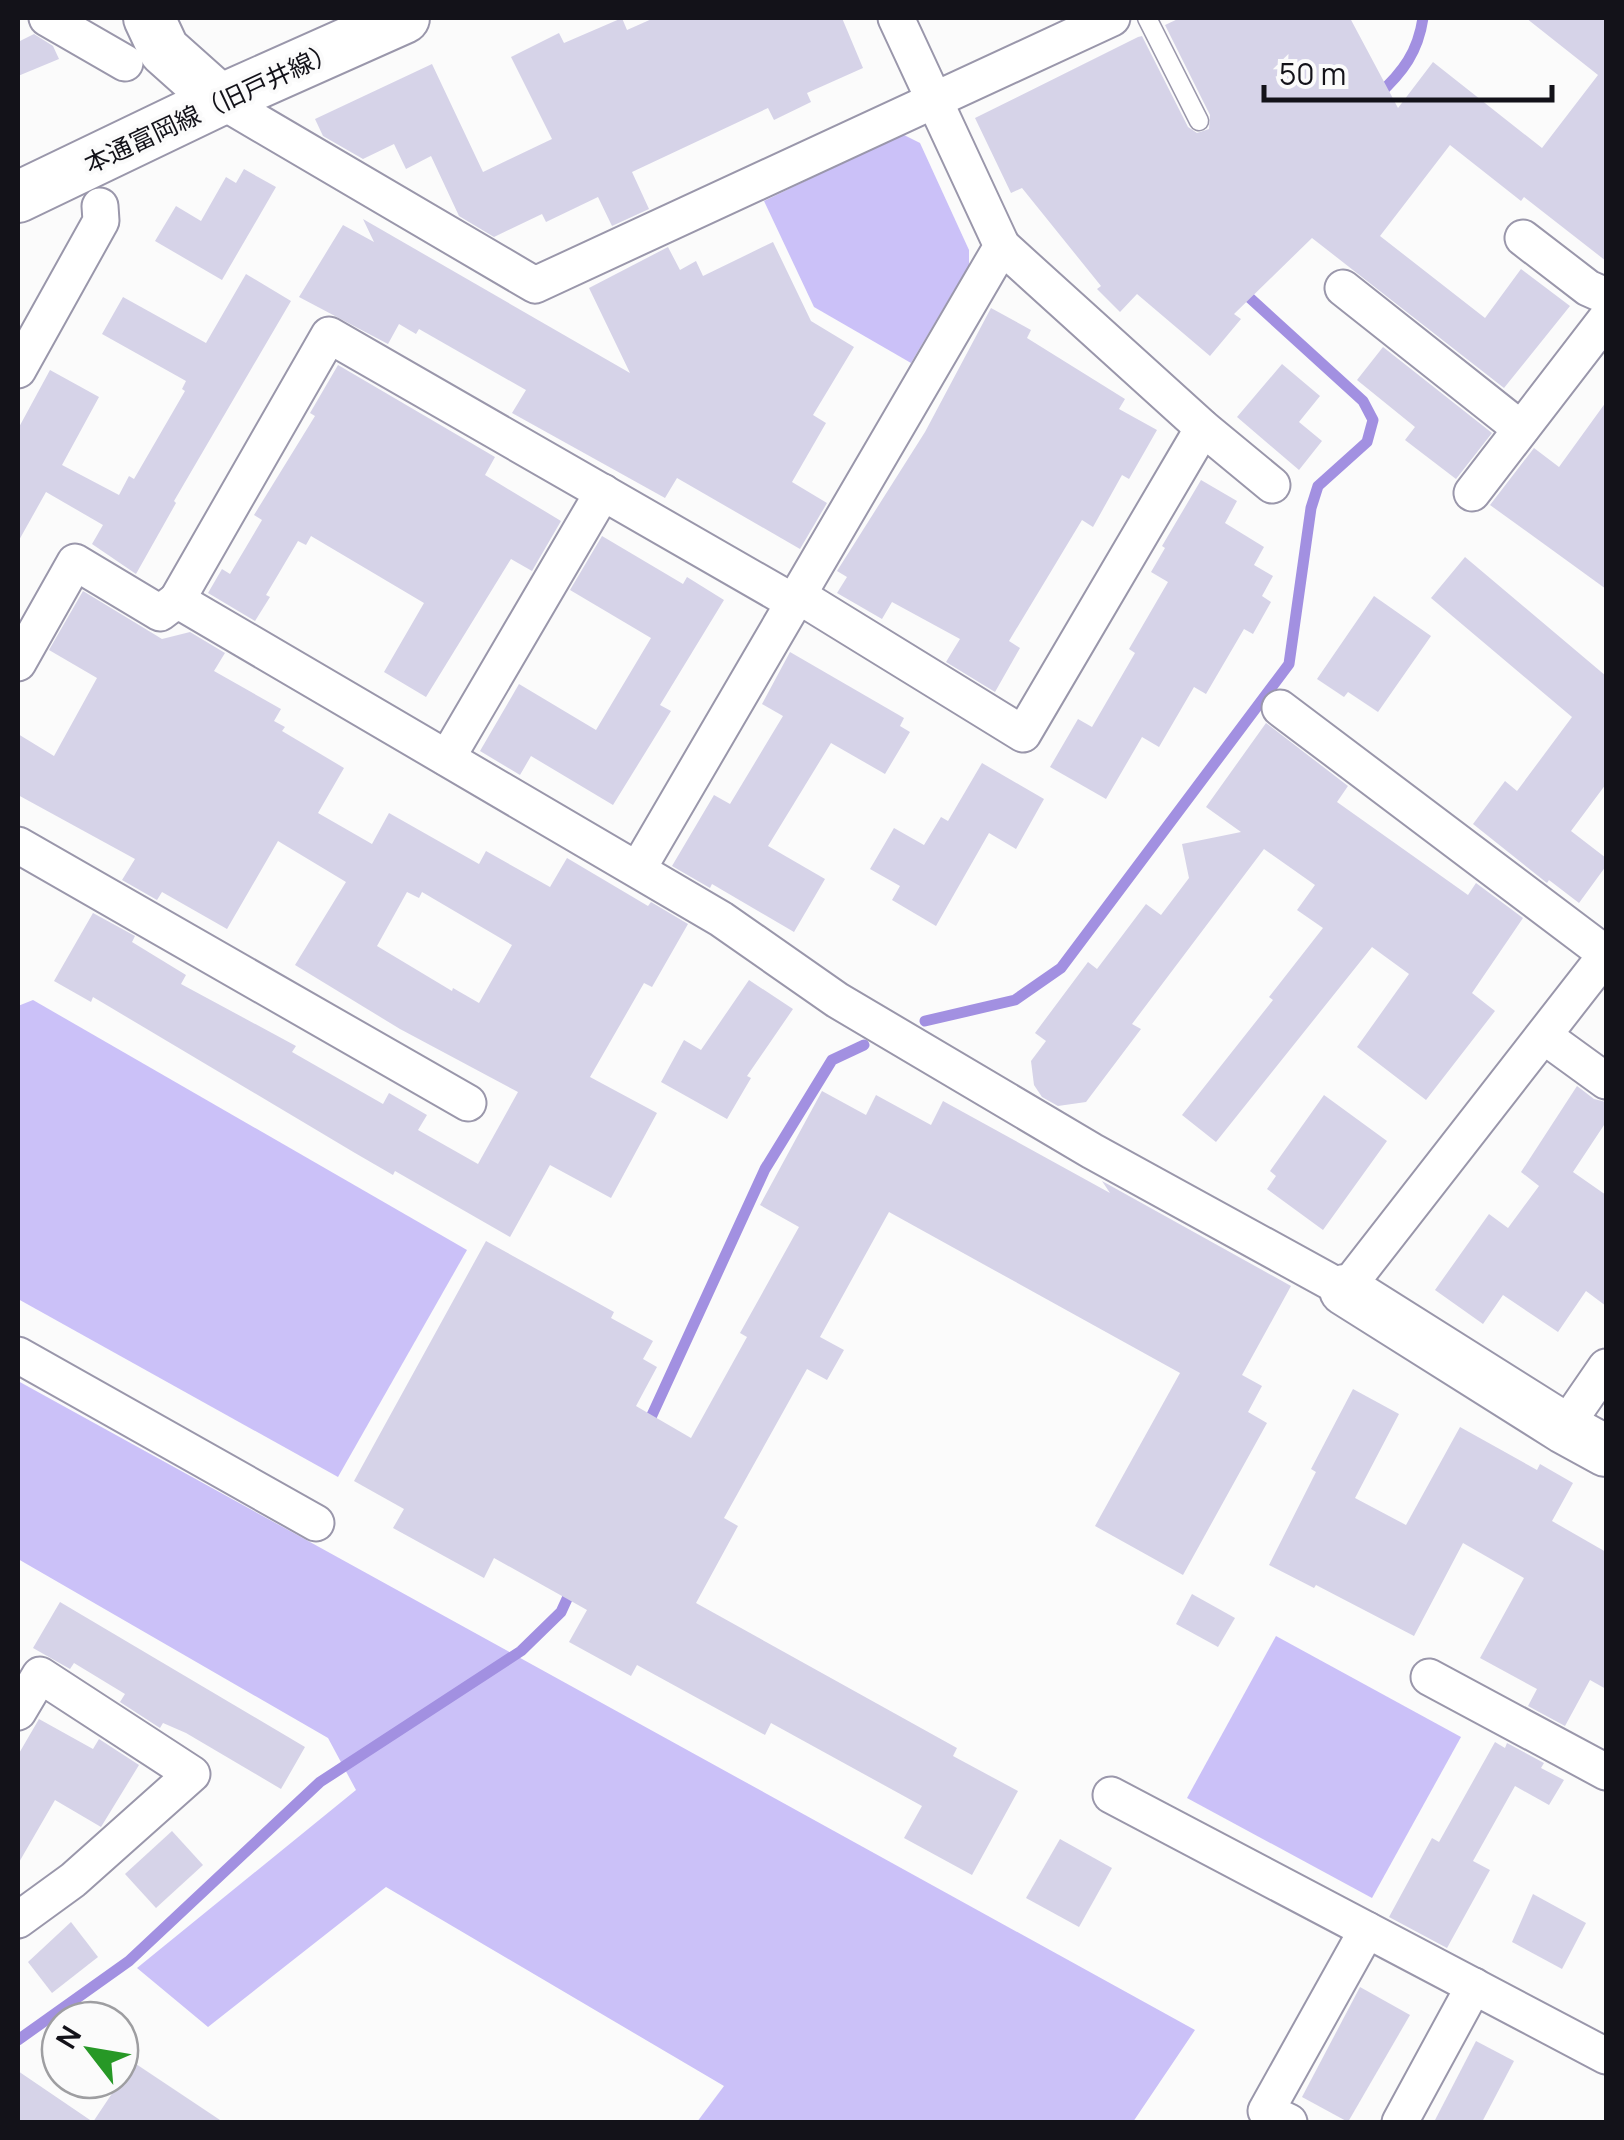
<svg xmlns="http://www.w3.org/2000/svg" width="1624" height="2140" viewBox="0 0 1624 2140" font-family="Manrope,'Noto Sans JP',sans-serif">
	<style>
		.green { fill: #cbc1f8 }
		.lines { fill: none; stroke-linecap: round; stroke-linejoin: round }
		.stream { stroke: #a290e1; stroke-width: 11 }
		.building { fill: #d6d3e8; fill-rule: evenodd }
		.lane-casing { stroke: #9a97ab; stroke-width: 21 }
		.street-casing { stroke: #9a97ab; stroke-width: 39 }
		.secondary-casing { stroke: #9a97ab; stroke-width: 54 }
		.lane { stroke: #fff; stroke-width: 18 }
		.street { stroke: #fff; stroke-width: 35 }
		.secondary { stroke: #fff; stroke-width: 50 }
		.labels { text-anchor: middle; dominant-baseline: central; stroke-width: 8; stroke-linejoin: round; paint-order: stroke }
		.street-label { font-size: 25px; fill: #131219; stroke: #fbfbfb }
	</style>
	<rect width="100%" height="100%" fill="#fbfbfb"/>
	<g class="green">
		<polygon points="902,134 920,143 969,250 969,265 911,363 814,307 764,201"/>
		<polygon points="33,1000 467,1250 338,1477 18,1299 18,1006"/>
		<polygon points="18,1381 1195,2030 1133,2122 697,2122 724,2086 386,1887 208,2027 137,1968 356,1790 328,1738 18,1559"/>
		<polygon points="1276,1636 1461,1737 1372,1898 1187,1798"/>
	</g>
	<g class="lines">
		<g class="stream">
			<path d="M1378,95C1403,72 1418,52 1423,18"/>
			<polyline points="925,1021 1015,1000 1061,968 1289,664 1311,508 1318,486 1367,442 1373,420 1363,401 1240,289"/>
			<polyline points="647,1426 765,1169 832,1060 864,1045"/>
			<polyline points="18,2040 129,1961 320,1782 521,1651 561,1612 572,1588"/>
		</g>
	</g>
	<g class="building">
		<polygon points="622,18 627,30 654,18 842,18 863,68 807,93 811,102 774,120 768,108 632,172 649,209 612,226 598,197 546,222 542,214 494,237 459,216 431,156 406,169 394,144 363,159 323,136 315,119 432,64 483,172 552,139 511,57 559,33 564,43"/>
		<polygon points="1180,18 1350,18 1398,108 1433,62 1542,148 1598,75 1526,18 1606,18 1606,261 1524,197 1521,201 1450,145 1380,236 1485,318 1521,269 1570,306 1504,388 1312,238 1234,314 1241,319 1210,356 1137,294 1120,312 1097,289 1101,286 1022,188 1011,193 975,118 1138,37 1142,36 1188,127 1197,133 1209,129 1210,115 1165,25"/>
		<polygon points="34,34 53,46 59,59 18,76 18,42"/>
		<polygon points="244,169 276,187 222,280 155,241 176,206 201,221 226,177 236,183"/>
		<polygon points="363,219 630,373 589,288 668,247 680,270 696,261 703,276 773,242 811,321 854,347 813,415 826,423 792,482 827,503 800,549 677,478 665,498 512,413 526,390 419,329 416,334 399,324 388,344 299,297 343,225 374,242"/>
		<polygon points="246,274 291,301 174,501 176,503 136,574 92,544 103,525 46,492 18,542 18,429 50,370 99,397 62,465 119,495 129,476 134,479 185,391 182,389 186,381 102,334 123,297 206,343"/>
		<polygon points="991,308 1031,330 1027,338 1125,399 1119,409 1157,430 1129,479 1122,475 1093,527 1082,520 1009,641 1020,648 995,692 946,662 960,639 892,602 882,619 837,593 847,577 837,571 925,432"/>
		<polygon points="1383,347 1492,433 1456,479 1405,440 1415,427 1357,380"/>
		<polygon points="1282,364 1320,396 1299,422 1322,441 1299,470 1237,417"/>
		<polygon points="338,365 495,457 485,475 561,521 532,571 511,559 426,697 384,672 424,603 311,536 306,545 298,541 266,595 270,597 255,621 208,593 222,569 230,574 262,520 254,515 315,416 310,413"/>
		<polygon points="1606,402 1606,589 1490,505 1534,448 1559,467"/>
		<polygon points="1201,480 1237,501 1225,523 1264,547 1254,565 1273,576 1262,596 1271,602 1253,634 1244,629 1206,694 1194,687 1159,747 1142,737 1106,799 1050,767 1078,719 1092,727 1135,653 1129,649 1168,582 1151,572 1165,548 1162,546"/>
		<polygon points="602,536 683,584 687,577 724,600 660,705 671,711 613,805 531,756 520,775 480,751 519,684 596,730 651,638 570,590"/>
		<polygon points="1465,557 1606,676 1606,784 1571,831 1606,858 1606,866 1579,903 1549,880 1547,883 1473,824 1505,781 1517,791 1572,717 1431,598"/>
		<path d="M83,591L162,639L190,632L225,653L214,671L281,709L274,721L285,727L282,731L344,768L318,813L372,844L389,813L479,864L486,851L550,887L567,858L648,906L651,902L688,924L652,987L644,983L590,1077L657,1113L611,1198L550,1165L510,1237L395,1171L393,1175L355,1153L93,997L91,1002L54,981L93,913L135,936L132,942L186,975L181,984L296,1046L292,1052L383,1104L389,1093L427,1115L418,1130L478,1164L518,1092L400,1029L295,965L346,882L278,841L227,929L162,892L157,900L122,880L135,859L18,795V734L54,756L97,678L49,650ZM407,892L419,898L422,892L512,945L479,1003L453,988L452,991L377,946Z"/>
		<polygon points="1374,596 1431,636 1378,712 1348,692 1344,697 1317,679"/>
		<polygon points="790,652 904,718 900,726 910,732 885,774 831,743 768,846 825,879 794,932 712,884 710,888 672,866 714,795 730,804 783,716 762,704"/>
		<polygon points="1266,723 1348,786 1337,802 1468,895 1476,883 1523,918 1472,993 1495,1011 1426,1100 1357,1047 1409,974 1372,947 1216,1142 1182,1115 1273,1000 1269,997 1323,928 1297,910 1315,885 1264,849 1132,1024 1141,1029 1086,1102 1058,1106 1042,1097 1034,1085 1031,1061 1046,1041 1035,1033 1088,962 1097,969 1146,904 1161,915 1189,878 1182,844 1241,832 1206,807"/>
		<polygon points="982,763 1044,799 1016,849 989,833 936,926 892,900 900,886 870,869 894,828 924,845 941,817 948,821"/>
		<polygon points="749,980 793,1009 747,1076 751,1078 727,1119 661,1082 684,1040 701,1050"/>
		<polygon points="1577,1086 1594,1099 1606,1102 1606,1122 1573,1172 1606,1195 1606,1306 1586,1291 1558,1332 1503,1295 1483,1324 1435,1290 1489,1214 1508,1228 1539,1186 1521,1172"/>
		<polygon points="822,1091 866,1115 876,1095 931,1125 943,1101 1110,1193 1102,1181 1291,1286 1242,1375 1262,1386 1248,1412 1267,1423 1183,1575 1095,1526 1180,1373 889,1212 820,1337 844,1350 827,1380 807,1369 724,1518 738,1526 696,1603 957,1748 953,1756 1018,1791 972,1875 904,1838 922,1806 771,1723 765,1735 637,1665 631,1676 569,1642 587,1610 494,1558 484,1578 393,1528 404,1509 354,1481 486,1241 614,1312 611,1318 653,1341 643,1359 657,1367 636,1406 691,1438 747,1337 740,1333 799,1227 760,1205"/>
		<polygon points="1324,1095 1387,1141 1323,1230 1267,1189 1276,1176 1270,1171"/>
		<polygon points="1353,1389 1399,1414 1355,1498 1406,1525 1460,1427 1537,1470 1540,1464 1573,1483 1552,1521 1606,1552 1606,1689 1590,1680 1565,1726 1528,1706 1537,1689 1480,1658 1524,1578 1463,1543 1414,1636 1316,1585 1314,1588 1269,1565 1316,1472 1311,1469"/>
		<polygon points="1192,1594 1235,1618 1218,1647 1176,1624"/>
		<polygon points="60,1602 305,1747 281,1789 186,1733 163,1723 160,1728 120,1702 125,1694 74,1663 70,1669 33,1648"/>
		<polygon points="39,1719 93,1749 99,1739 139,1765 101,1827 55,1800 18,1864 18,1755"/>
		<polygon points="1495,1742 1505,1748 1507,1743 1544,1763 1541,1768 1564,1780 1549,1805 1515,1786 1473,1861 1490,1870 1447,1948 1389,1917 1432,1838 1439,1842"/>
		<polygon points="172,1831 203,1865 156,1908 125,1874"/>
		<polygon points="1060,1839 1112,1868 1079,1927 1026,1898"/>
		<polygon points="1533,1894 1586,1923 1562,1969 1512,1942"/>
		<polygon points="71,1922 98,1957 52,1993 28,1962"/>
		<polygon points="1360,1987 1410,2015 1348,2122 1302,2097"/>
		<polygon points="1476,2041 1514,2061 1482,2122 1434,2122"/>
		<polygon points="133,2062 223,2122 18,2122 18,2071 93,2122"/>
	</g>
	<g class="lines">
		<defs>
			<polyline id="lane" points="1147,18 1199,121"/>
			<g id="street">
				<polyline points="47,18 125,63"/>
				<polyline points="220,100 535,285 1112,18"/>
				<polyline points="1523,238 1588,288 1606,296"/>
				<polyline points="1002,246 1203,428 1272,485"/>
				<polyline points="1343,288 1521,429"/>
				<polyline points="18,370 101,221 100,206"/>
				<polyline points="1472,493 1606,319"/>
				<polyline points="799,596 1023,734 1203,428"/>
				<polyline points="177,600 329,335 795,603"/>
				<polyline points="18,663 75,562 160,613 177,600 721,919 837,1000 1092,1151 1345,1290 1606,955"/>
				<polyline points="1280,708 1606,954"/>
				<polyline points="447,758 603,492"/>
				<polyline points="18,845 468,1103"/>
				<polyline points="638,869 1002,246 896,18"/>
				<polyline points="1544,1036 1606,1081"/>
				<polyline points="18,1355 316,1523"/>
				<polyline points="1564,1428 1606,1367"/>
				<polyline points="1429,1677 1606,1772"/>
				<polyline points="18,1712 40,1675 192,1774 73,1880 18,1920"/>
				<polyline points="1111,1795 1606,2056"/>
				<polyline points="1289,2122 1266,2111 1367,1930"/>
				<polyline points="1400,2122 1474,1986"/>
			</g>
			<g id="secondary">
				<polyline points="149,18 164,50 220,100"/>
				<polyline points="18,197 220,100 404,18"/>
				<polyline points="1345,1290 1564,1428 1606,1451"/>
			</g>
		</defs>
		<use href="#lane" class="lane-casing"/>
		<use href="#street" class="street-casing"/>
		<use href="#secondary" class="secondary-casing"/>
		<use href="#lane" class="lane"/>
		<use href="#street" class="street"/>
		<use href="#secondary" class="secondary"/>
	</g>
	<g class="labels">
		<g class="street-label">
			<text transform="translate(210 107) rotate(-25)">本通富岡線（旧戸井線）</text>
		</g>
	</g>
	<rect width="1624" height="2140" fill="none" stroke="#131219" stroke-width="40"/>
	<g transform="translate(90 2050) rotate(301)"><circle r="48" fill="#fbfbfb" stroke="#9e9ea1" stroke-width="2.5"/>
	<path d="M0-8L18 38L0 25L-18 38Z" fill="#279826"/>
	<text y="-15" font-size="28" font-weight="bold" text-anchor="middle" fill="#131219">N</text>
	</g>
	<path d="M1264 85v15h288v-15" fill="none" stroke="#131219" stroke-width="5"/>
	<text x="1279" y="85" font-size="30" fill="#131219" stroke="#fbfbfb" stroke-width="8" paint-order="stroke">50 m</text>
</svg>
